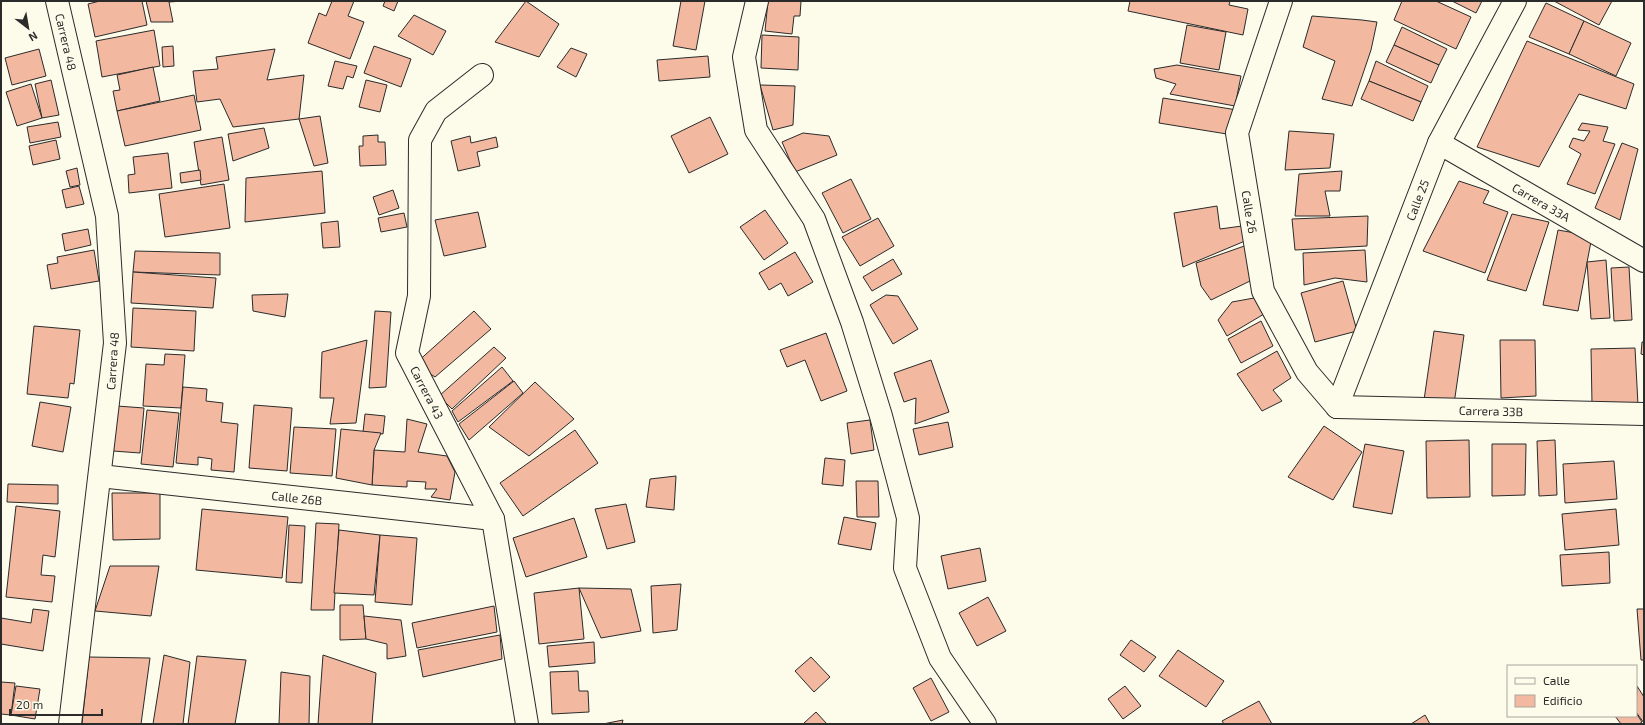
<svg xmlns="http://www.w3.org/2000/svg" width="1645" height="725" viewBox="0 0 1645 725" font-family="'Exo 2',sans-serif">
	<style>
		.building { fill: #f2b8a0; stroke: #2b2b2b }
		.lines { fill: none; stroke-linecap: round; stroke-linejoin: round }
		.minor-casing { stroke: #2b2b2b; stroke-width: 24 }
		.minor { stroke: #fdfbea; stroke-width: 22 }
		.labels { text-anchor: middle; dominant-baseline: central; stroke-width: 3; stroke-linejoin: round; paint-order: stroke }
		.street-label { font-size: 12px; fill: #2b2b2b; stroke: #fdfbea }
	</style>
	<rect width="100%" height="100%" fill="#fdfbea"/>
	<g class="building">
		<polygon points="100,1 142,1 147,25 95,37 88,4"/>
		<polygon points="146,1 183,1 169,2 173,22 151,22"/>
		<polygon points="332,1 354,1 348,16 364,22 350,59 308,43 319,13 326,16"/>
		<polygon points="385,1 398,1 394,11 383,6"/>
		<polygon points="526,1 559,24 539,57 495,42"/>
		<polygon points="681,1 705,1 696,50 673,46"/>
		<polygon points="768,1 801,1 800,16 794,16 792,34 765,31"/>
		<polygon points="1130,1 1230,1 1229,5 1248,9 1243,35 1128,11"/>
		<polygon points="1402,1 1436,1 1471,17 1456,49 1394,20"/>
		<polygon points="1452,1 1482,1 1476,13"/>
		<polygon points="1554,1 1612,1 1599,25"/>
		<polygon points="1546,3 1584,21 1569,54 1529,37"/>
		<polygon points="414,15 446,31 433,55 398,36"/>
		<polygon points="1312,16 1362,20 1377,22 1371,50 1352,106 1322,99 1335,61 1303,47"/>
		<polygon points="1584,21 1631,43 1616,76 1569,54"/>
		<polygon points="1187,25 1226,32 1219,70 1180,63"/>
		<polygon points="1402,27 1447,49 1439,65 1394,45"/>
		<polygon points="154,30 160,66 102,77 96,41"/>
		<polygon points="762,35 799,37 798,70 761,68"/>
		<polygon points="1527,41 1634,84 1626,109 1579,94 1539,167 1477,147"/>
		<polygon points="1394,45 1439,65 1431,83 1386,62"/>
		<polygon points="173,46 174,66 163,67 162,47"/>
		<polygon points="374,46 411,59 401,87 364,73"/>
		<polygon points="571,48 587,54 576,77 557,67"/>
		<polygon points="39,49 46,76 12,85 5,58"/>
		<polygon points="275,49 267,80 304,75 299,119 233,127 220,99 197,102 193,71 218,69 216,57"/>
		<polygon points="708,56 710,77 659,81 657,60"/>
		<polygon points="335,61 357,66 353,78 347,76 343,89 328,86"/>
		<polygon points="1376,61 1428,86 1421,102 1369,81"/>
		<polygon points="1177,65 1241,76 1235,106 1170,94 1176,84 1156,78 1154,69"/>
		<polygon points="153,67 160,101 117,111 113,91 120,90 117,75"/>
		<polygon points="51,80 59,115 42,118 35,84"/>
		<polygon points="366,80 387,85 380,112 359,107"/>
		<polygon points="1369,81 1421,102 1413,121 1361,99"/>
		<polygon points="31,84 42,118 17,126 6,92"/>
		<polygon points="760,85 795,86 793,125 773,130"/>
		<polygon points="194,95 201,130 125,146 117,111"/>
		<polygon points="1163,98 1237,110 1233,135 1159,123"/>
		<polygon points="320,116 328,163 314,166 299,119"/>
		<polygon points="710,117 728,154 689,173 671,136"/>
		<polygon points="58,122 61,137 30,143 27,127"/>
		<polygon points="1582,123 1608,127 1603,141 1615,144 1595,194 1567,184 1581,154 1569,147 1573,138 1584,141 1590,131 1578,130"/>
		<polygon points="264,128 269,148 233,161 228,134"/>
		<polygon points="1289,131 1334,134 1330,168 1285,170"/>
		<polygon points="803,133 829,136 837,155 795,172 782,142"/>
		<polygon points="378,135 378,142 385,142 386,165 360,166 359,146 363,146 363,136"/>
		<polygon points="470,136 471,143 496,137 498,147 477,152 480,166 458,171 451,141"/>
		<polygon points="222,137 229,180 201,185 194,142"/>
		<polygon points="56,140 60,159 33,165 29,146"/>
		<polygon points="1622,143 1638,149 1620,220 1595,208"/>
		<polygon points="168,153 172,188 129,193 128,175 135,174 133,157"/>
		<polygon points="77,168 80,185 70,187 66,171"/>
		<polygon points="200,170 201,180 181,183 180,173"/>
		<polygon points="322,171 325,213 245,222 246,178"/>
		<polygon points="1342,171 1340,191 1325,191 1330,216 1295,216 1299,174"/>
		<polygon points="851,179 871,219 843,233 822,193"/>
		<polygon points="1459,181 1489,191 1483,203 1508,212 1485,273 1423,251"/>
		<polygon points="224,184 230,228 165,237 159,194"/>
		<polygon points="79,186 84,204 66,208 62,190"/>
		<polygon points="393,190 399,208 379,215 373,197"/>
		<polygon points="1217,206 1220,229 1242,226 1245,241 1183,267 1174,213"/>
		<polygon points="765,210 788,243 764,260 740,227"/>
		<polygon points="478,212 486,247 444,256 435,220"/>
		<polygon points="404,213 407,227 381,232 378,218"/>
		<polygon points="1512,214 1549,222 1526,291 1487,280"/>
		<polygon points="1368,216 1367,246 1295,250 1292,219"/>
		<polygon points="878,218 894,246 860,266 842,237"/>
		<polygon points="338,221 340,247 323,248 321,223"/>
		<polygon points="88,229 91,245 65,251 62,234"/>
		<polygon points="1558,230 1592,236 1578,311 1543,305"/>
		<polygon points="1250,244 1250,281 1211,300 1201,286 1196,263"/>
		<polygon points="94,250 99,281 51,289 47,265 58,263 57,257"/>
		<polygon points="1365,250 1367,282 1335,278 1304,285 1303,253"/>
		<polygon points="135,251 220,253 220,275 133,272"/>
		<polygon points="795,252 813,282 788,296 781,283 769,290 759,273"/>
		<polygon points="893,259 902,274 872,291 863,277"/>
		<polygon points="1606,260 1610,318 1591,319 1587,262"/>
		<polygon points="1629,267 1632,320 1614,321 1611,268"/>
		<polygon points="133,272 216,278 213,308 131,303"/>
		<polygon points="1343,281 1357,331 1315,342 1301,293"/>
		<polygon points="288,294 285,317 253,311 252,295"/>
		<polygon points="886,295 898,296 918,329 893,344 870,305"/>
		<polygon points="1254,298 1264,314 1227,336 1218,320 1232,302"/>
		<polygon points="133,308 196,311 194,351 131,347"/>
		<polygon points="375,311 391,312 386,387 369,388"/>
		<polygon points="474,311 491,329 435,377 415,364"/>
		<polygon points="1261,321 1273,346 1241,363 1228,339"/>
		<polygon points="34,326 80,330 74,384 70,383 68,398 27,394"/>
		<polygon points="1434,331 1464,335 1454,404 1424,400"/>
		<polygon points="826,333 847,391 821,401 805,360 787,367 780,350"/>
		<polygon points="367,340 356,423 330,424 334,398 320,398 322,352"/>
		<polygon points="1500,340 1535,340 1536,396 1501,398"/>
		<polygon points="1642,342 1644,342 1644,355 1641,354"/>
		<polygon points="494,347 506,358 452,409 439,396"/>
		<polygon points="1635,348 1638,405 1592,404 1591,349"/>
		<polygon points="1277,351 1291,378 1273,390 1282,401 1262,411 1237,374"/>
		<polygon points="165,354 185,355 181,408 143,406 146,364 164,365"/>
		<polygon points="931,360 949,412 915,424 916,398 904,402 894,373"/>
		<polygon points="502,367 513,381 458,422 452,411"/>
		<polygon points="514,381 523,393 469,440 459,424"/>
		<polygon points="535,382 574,419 529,456 489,427"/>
		<polygon points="183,387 207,389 206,401 223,403 221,422 238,424 234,472 211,470 212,459 198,457 198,465 176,463"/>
		<polygon points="40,402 71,407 63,452 32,446"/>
		<polygon points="254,405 292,408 287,471 249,468"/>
		<polygon points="117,406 144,408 140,453 113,451"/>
		<polygon points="147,410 179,413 173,467 141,464"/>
		<polygon points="365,414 385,416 383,434 363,432"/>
		<polygon points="407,419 427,424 418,452 447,456 455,472 450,500 431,497 437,489 425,489 426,482 407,481 407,487 372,485 374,450 405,452"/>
		<polygon points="870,420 874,450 851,454 847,423"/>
		<polygon points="948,422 953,447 919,455 913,429"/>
		<polygon points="1324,426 1362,452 1333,500 1288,477"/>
		<polygon points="294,427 336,429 332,476 290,473"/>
		<polygon points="341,429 381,433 374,450 372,485 336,478"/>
		<polygon points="575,430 598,463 523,516 500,483"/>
		<polygon points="1469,440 1470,497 1427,498 1426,441"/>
		<polygon points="1555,440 1557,495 1539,496 1537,441"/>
		<polygon points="1365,444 1404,451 1392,514 1353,507"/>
		<polygon points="1492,444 1526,444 1525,495 1492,496"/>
		<polygon points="825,458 845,460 843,486 822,484"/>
		<polygon points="1614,461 1617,499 1565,503 1563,464"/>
		<polygon points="676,476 674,510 646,507 650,479"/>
		<polygon points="856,481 878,481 879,517 857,517"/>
		<polygon points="8,484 58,485 58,504 7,502"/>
		<polygon points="112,493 160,493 160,539 113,540"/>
		<polygon points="626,504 635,542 607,549 595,509"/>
		<polygon points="16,506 60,511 55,557 43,555 41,575 55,576 52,602 6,597"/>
		<polygon points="202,509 288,517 282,578 196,570"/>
		<polygon points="1616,509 1619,545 1565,550 1562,514"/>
		<polygon points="844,517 876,523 871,550 838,544"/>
		<polygon points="574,518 587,557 526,577 513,538"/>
		<polygon points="316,523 339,524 334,610 311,610"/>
		<polygon points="289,525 305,526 302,583 286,582"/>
		<polygon points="339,530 380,535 374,595 334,593"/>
		<polygon points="380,535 417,538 412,605 375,602"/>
		<polygon points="980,548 986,581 948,589 941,556"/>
		<polygon points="1609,552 1610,583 1562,586 1560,555"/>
		<polygon points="110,566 159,566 151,616 95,611"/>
		<polygon points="681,584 677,630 653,633 651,586"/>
		<polygon points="579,588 584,639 539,644 534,593"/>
		<polygon points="579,588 631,589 641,631 601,638"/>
		<polygon points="988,597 1006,631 977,646 959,613"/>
		<polygon points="340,605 363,605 366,639 340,640"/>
		<polygon points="494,606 497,632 417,648 412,623"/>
		<polygon points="33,609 49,611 43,651 1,644 1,618 31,623"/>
		<polygon points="1637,609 1644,609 1644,660 1641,660"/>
		<polygon points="364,616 401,620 406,656 387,659 387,644 366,639"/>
		<polygon points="500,635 502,659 423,677 418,650"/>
		<polygon points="1131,640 1156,657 1144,672 1120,655"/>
		<polygon points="594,642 595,663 549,667 547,646"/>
		<polygon points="1178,650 1224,681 1206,707 1159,676"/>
		<polygon points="164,655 190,662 183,724 153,724"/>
		<polygon points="323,655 376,673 372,724 318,724"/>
		<polygon points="197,656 246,660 235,724 188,724"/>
		<polygon points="89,657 150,658 141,724 82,724"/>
		<polygon points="811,657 830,677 814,692 795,671"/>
		<polygon points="578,671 579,691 588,691 589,712 552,714 550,672"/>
		<polygon points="281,672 310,676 309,724 279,724"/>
		<polygon points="931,678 949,712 931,721 913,688"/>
		<polygon points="1,682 15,683 11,715 1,714"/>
		<polygon points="16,686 40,689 35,719 11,715"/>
		<polygon points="1125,686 1141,706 1123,719 1108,699"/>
		<polygon points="1637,686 1644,697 1644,723 1636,712"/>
		<polygon points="1259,701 1272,724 1224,724 1222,721"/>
		<polygon points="816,712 827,724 804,724 804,723"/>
		<polygon points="1636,713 1642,722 1639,724 1621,724 1615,716 1636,716"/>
		<polygon points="1425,715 1430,724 1411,724"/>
		<polygon points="623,720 622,724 603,724"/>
	</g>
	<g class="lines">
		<defs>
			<g id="minor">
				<path id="s1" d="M57,1L107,216L115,343L70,724"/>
				<polyline points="757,1 744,57 756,130 814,219 852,322 881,416 908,518 905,568 940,658 985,724"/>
				<path id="s2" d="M1281,1L1237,133L1263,291L1307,372L1337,407"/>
				<path id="s3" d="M482,75L436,111L420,140L419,296L407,353L493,519L527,724"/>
				<path id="s4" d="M1439,143L1644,261"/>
				<path id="s5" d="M1337,407L1439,143L1515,1"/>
				<path id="s6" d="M1337,407L1644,414"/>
				<path id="s7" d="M100,476L493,519"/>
			</g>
		</defs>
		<use href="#minor" class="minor-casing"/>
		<use href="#minor" class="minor"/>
	</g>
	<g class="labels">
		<g class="street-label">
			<text stroke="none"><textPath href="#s1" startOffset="42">Carrera 48</textPath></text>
			<text stroke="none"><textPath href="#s5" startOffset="222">Calle 25</textPath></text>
			<text stroke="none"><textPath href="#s4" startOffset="118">Carrera 33A</textPath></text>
			<text stroke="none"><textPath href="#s2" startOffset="219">Calle 26</textPath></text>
			<text transform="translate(112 361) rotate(-86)">Carrera 48</text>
			<text stroke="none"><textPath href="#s3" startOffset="350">Carrera 43</textPath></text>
			<text stroke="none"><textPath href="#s6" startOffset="154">Carrera 33B</textPath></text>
			<text stroke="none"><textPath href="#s7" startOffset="198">Calle 26B</textPath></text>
		</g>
	</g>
	<rect width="1645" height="725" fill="none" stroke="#2b2b2b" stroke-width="4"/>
	<rect x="1507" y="665" width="130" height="52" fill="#fdfbea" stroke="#a9a89e"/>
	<rect x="1515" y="678" width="20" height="6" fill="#fdfbea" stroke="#a9a89e"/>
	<text x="1543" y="685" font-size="12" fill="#2b2b2b">Calle</text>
	<rect x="1515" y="695" width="20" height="12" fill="#f2b8a0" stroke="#a9a89e"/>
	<text x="1543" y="705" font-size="12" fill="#2b2b2b">Edificio</text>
	<g transform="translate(28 28) rotate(149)" stroke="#fdfbea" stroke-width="3" paint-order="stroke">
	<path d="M0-3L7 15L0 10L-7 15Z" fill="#2b2b2b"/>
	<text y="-6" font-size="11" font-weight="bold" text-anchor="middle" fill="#2b2b2b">N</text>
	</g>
	<path d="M10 709v6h92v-6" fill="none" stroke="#2b2b2b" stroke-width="2"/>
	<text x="16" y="709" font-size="12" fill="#2b2b2b" stroke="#fdfbea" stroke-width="3" paint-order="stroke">20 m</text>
</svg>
